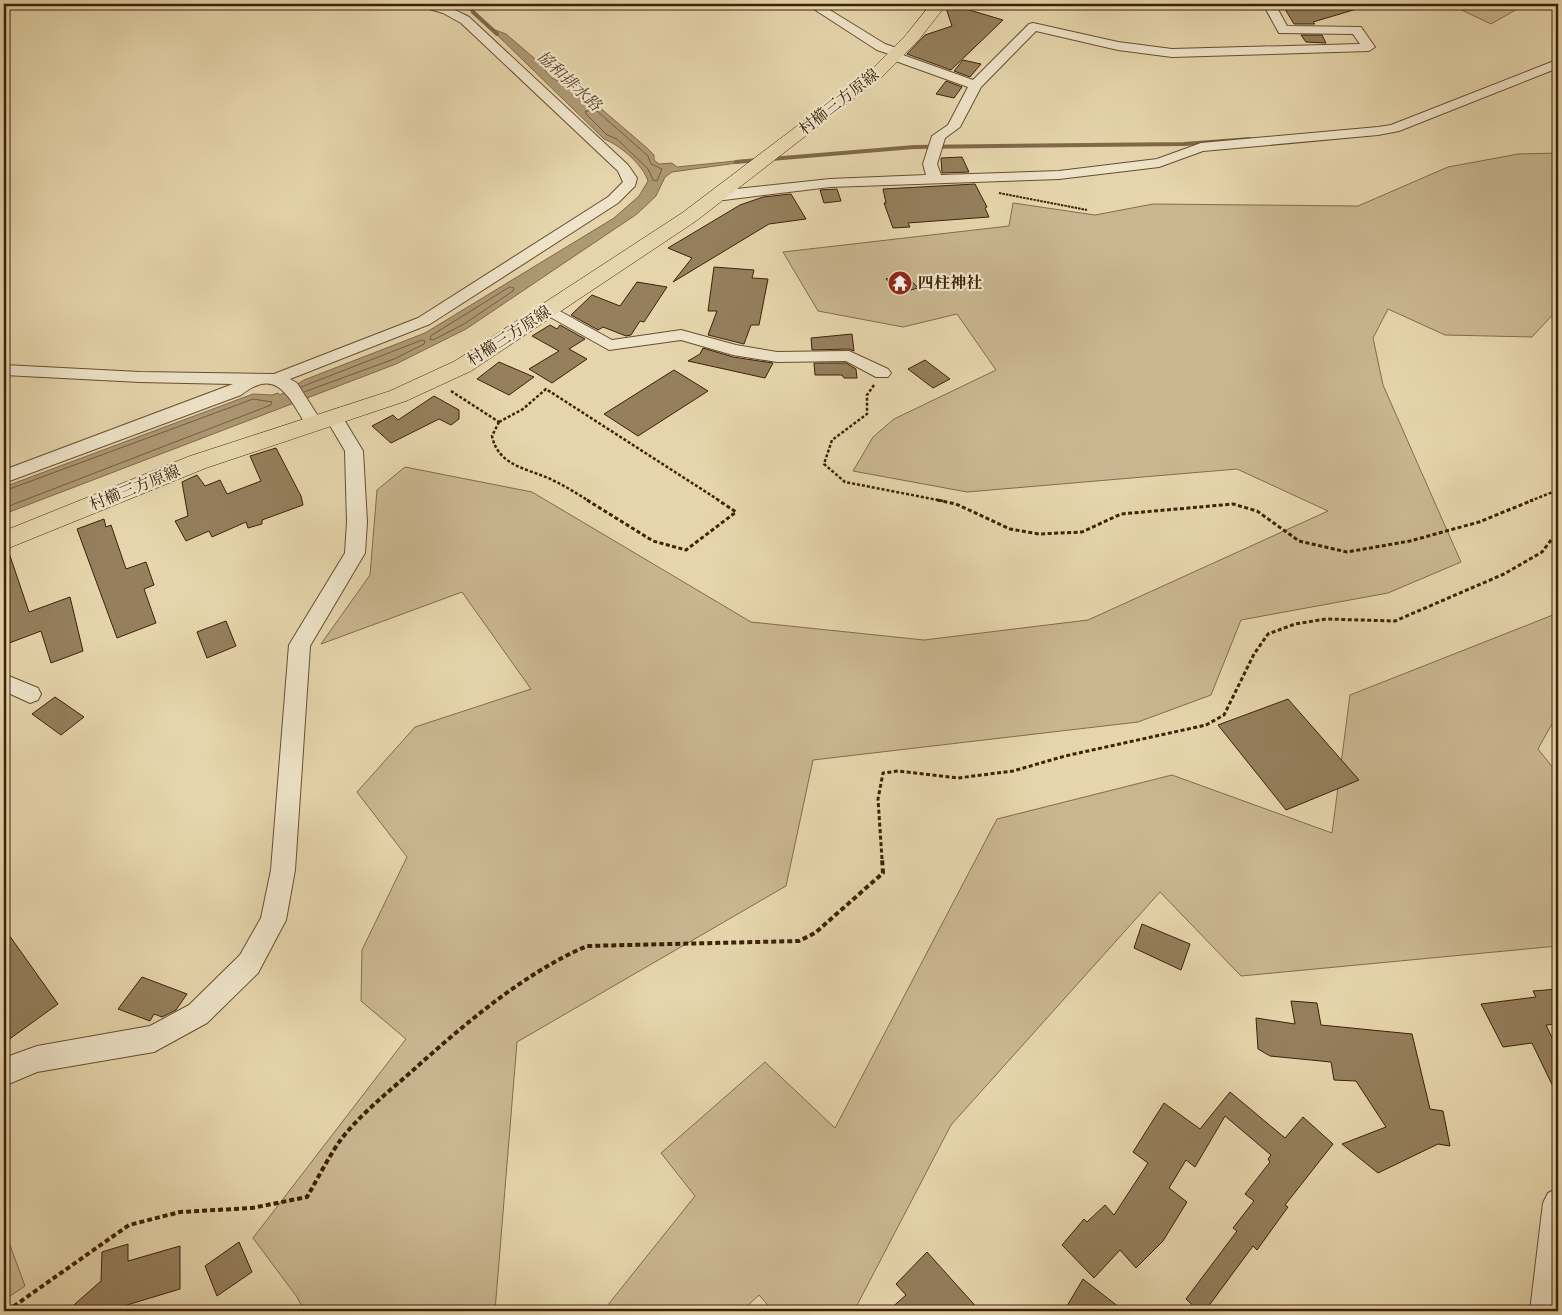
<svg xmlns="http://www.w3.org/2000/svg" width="1562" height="1315" viewBox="0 0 1562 1315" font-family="'IM FELL DW Pica','Noto Serif JP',serif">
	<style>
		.green { fill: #c9b690; stroke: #836c4c }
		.water { fill: #ad9874; stroke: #806849 }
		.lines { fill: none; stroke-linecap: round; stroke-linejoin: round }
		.shore { stroke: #755c3e; stroke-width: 1 }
		.stream { stroke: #806849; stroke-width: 4 }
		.building { fill: #957f5d; stroke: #3d2108 }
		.minor-casing { stroke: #674e31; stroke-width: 2 }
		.major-casing { stroke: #3d2108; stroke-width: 1 }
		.path-far3 { stroke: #3d2108; stroke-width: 2; stroke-dasharray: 2.5 1; stroke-linecap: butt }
		.path-far2 { stroke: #3d2108; stroke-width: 2.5; stroke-dasharray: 3 2; stroke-linecap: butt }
		.path-far1 { stroke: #3d2108; stroke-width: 3; stroke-dasharray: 4 2.5; stroke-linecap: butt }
		.path { stroke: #3d2108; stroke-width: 4; stroke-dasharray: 5 3; stroke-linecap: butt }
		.minor { fill: #efe4c9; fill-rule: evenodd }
		.major { fill: #e6d5ac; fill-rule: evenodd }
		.labels { text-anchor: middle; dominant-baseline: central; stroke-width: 4.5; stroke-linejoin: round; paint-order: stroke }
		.far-water-label { font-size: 16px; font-style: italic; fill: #5f4528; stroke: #efe4c9 }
		.far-street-label { font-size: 16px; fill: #3d2108; stroke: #efe4c9 }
		.far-poi-label { font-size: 16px; font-weight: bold; fill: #3d2108; stroke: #efe4c9; text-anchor: start }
	</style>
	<rect width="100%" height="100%" fill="#e6d5ac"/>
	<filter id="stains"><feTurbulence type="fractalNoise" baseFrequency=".004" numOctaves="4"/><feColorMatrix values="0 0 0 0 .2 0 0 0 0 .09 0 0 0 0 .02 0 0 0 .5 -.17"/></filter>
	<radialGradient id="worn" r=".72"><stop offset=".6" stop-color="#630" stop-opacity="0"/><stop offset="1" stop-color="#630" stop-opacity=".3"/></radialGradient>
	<g class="green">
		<polygon points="1449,4 1526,4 1491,24"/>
		<polygon points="1558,153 1558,309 1532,337 1445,335 1388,309 1373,338 1383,385 1461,562 1388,593 1241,620 1211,695 1138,722 813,760 786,886 517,1042 495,1311 304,1311 297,1297 253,1238 406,1039 361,1001 362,950 407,857 357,792 415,727 531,689 462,592 321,644 370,575 377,490 405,467 532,492 751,622 924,640 1088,620 1328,511 1237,469 967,492 853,471 873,437 894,419 996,370 957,314 903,327 818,311 783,252 1009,226 1013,203 1095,215 1153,204 1358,206 1448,167 1518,154"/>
		<polygon points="1558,613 1558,713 1538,749 1558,774 1558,946 1241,976 1160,892 951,1125 854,1311 773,1311 759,1295 742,1311 603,1311 695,1196 661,1153 765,1062 835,1128 997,819 1172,775 1332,833 1350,695"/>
		<polygon points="4,1229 25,1286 4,1300"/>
	</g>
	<path class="water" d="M490,28L506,34L534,58L552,78L579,91L587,105L598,106L647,148L654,155V160L659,164L672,163L677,167L745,160L744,162L672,172L665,177L656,196L637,214L466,329L396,364L4,514V487L253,394L272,395L278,393L280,395L304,380L425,333L614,218L639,196L648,181C643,165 620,145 604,139Z"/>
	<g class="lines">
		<g class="shore">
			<polygon points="586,111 597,111 648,156 651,164 662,169 657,181 653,180 648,169 617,139 607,135 586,114"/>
			<polygon points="510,287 514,288 513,291 464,324 433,340 430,339 431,336"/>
			<polyline points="301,387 422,340 425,341 424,344 394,359 304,392"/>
			<polyline points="4,491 253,399 272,402 271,405 4,508"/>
		</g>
		<g class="stream">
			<polyline points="476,4 471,7 473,12 497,34"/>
			<polyline points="771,159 914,147 1184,144 1250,139"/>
			<polyline points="736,162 758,160"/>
		</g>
	</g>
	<g class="building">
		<polygon points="949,4 1003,20 951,70 907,54 925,35 952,26 946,8"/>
		<polygon points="1304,4 1360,4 1360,8 1313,22 1315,24 1294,24 1285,9"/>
		<polygon points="1301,35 1322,35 1326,43 1306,42"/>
		<polygon points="963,60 981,64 970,77 954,71"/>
		<polygon points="946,81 962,87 954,98 936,94"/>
		<polygon points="962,157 969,172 942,173 941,158"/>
		<polygon points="975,184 987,207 985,208 989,217 908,223 910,227 893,228 884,203 886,203 883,189"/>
		<polygon points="837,189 841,201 824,203 820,190"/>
		<polygon points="791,194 806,219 769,224 673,282 692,258 668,248 740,205 763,197"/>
		<polygon points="714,267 754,270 752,278 768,279 759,325 751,325 744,344 708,335 717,311 708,311"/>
		<polygon points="905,274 918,288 899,293 886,279"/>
		<polygon points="637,282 667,287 644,322 640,321 631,335 626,336 603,327 598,330 571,315 592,295 620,306"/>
		<polygon points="550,325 557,329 560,325 585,339 569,349 587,359 552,383 529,369 559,351 532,336"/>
		<polygon points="852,334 854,351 849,349 812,350 811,338"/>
		<polygon points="703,348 733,357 773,363 765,378 688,361 700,354"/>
		<polygon points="925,360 950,379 933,388 908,369"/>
		<polygon points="499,362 534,377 509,395 477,379"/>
		<polygon points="814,363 846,363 856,369 857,378 844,378 842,375 815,375"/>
		<polygon points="674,370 708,391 638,436 604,414"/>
		<polygon points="434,396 459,410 459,419 451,425 439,419 391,443 372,426 393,415 398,420"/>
		<polygon points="276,448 301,496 303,505 262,520 262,524 248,528 246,522 212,537 209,531 186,541 175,521 188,516 182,482 197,475 205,486 220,480 227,494 261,481 250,456"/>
		<polygon points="104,519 106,527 111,525 126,569 146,562 154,585 144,589 156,623 117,638 77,529"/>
		<polygon points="8,550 29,612 70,597 83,651 51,663 41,631 4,645 4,552"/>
		<polygon points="226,621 236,646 207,658 197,632"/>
		<polygon points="55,697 84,717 61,735 32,714"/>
		<polygon points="1288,699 1359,780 1286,810 1218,725"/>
		<polygon points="1142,924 1190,944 1181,970 1134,948"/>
		<polygon points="4,928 58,1004 4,1043"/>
		<polygon points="142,977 187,994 176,1010 162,1017 154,1014 150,1021 118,1009"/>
		<polygon points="1558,989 1558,1024 1546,1025 1558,1050 1558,1097 1532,1043 1503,1047 1481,1004 1536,997 1533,991"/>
		<polygon points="1291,1001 1317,1003 1321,1025 1412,1034 1430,1109 1443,1111 1450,1146 1438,1144 1378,1173 1342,1144 1386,1127 1356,1081 1334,1080 1331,1062 1270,1056 1258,1049 1256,1018 1295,1024"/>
		<polygon points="1230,1092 1285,1138 1303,1117 1333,1144 1285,1205 1288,1207 1257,1250 1253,1246 1205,1311 1199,1311 1186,1299 1237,1231 1233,1228 1254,1201 1245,1194 1270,1162 1268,1159 1271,1155 1225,1116 1195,1167 1186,1160 1169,1188 1187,1202 1163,1241 1136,1268 1120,1250 1094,1278 1062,1245 1084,1219 1087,1222 1105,1205 1114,1215 1148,1163 1133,1152 1164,1103 1200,1129"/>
		<polygon points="239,1242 252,1272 217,1296 205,1266"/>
		<polygon points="128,1244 128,1261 180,1246 180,1289 107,1311 67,1311 101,1281 102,1252"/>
		<polygon points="927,1252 980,1311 888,1311 906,1295 896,1284"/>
		<polygon points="1083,1279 1124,1311 1064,1311"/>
	</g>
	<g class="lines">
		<defs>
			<g id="minor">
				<path d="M417,4C437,3 452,8 469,17L628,165L637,178L635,186L618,203L430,324L290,379L297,383L323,424L320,428H308C290,400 278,365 241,395L4,483V470L233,384L140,382L4,375V365L140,372L274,374L418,318L608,197L623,182L618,171L461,23L443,13L419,6Z"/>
				<polygon points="806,4 820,4 885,44 902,50 903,55 973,80 1029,24 1033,23 1118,42 1172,49 1360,44 1353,34 1279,33 1263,4 1275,4 1287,26 1361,27 1375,47 1369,51 1172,57 1118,50 1036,31 981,87 960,127 945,138 937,164 941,175 1059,171 1157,159 1201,143 1378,127 1391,125 1554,61 1558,60 1558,68 1399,131 1378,135 1203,151 1159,167 1059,179 830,187 724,200 713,198 711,195 713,192 718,191 830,179 926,175 923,164 932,136 948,125 968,87 890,59 889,54 877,50"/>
				<polygon points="549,305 612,340 681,330 736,345 777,352 849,351 888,369 891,373 888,377 876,377 846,361 777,362 733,355 681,340 609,350 543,313 541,310"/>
				<polygon points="334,411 340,413 363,451 367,522 365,553 310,646 295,870 286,920 258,973 207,1023 154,1052 37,1072 4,1086 4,1058 37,1046 150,1026 189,1005 240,955 261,918 271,870 289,645 345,553 347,522 345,451 325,417 328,413"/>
				<polygon points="4,674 38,688 41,694 38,700 30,703 4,691"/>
				<polygon points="1558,1188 1558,1311 1530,1311 1543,1203 1548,1193"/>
			</g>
			<polygon id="major" points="931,4 947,4 917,42 883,76 696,221 471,371 406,401 206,468 4,550 4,531 190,456 390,391 455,361 682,213 871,70 905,36"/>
		</defs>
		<use href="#minor" class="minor-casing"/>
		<use href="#major" class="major-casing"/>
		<polyline class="path-far3" points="999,193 1087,210"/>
		<g class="path-far2">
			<polyline points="874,385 867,395 867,414 832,440 824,464 845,482 943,501"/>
			<polyline points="451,391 499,422"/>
			<path d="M499,422L492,436C498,465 525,468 548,478C562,484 576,493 589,501"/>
			<polyline points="499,422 523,409 546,389 720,501"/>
			<polyline points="1530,501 1558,490"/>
		</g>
		<g class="path-far1">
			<polyline points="587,500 653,541 686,550 736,512 718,500"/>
			<polyline points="937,500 956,504 1010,529 1039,534 1082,532 1121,514 1233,504 1257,511 1299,541 1347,552 1410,541 1479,522 1533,500"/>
			<polyline points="882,859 878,799 883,773 898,771 958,778 1013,771 1065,756 1206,725 1224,715 1254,654 1268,634 1295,624 1326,619 1395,621 1504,574 1542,552 1558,531"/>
		</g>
		<path class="path" d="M7,1311L129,1225L180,1212L252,1208L307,1197C318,1178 329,1156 342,1138C362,1113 387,1093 411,1072C461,1027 525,972 587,946L799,941L815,933L883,873L882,858"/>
		<use href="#minor" class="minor"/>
		<use href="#major" class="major"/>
	</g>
	<defs>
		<symbol id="temple-disc" viewBox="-11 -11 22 22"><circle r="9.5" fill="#8f2418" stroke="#efe4c9"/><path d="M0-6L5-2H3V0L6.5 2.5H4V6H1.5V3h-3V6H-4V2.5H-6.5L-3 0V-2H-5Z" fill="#fff"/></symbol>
	</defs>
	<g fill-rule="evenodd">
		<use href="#temple-disc" x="886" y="269" width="28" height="28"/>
	</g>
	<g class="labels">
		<g class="far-water-label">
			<text transform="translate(569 81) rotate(43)">協和排水路</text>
		</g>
		<g class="far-street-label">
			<text transform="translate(839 102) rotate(-38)">村櫛三方原線</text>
			<text transform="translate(509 336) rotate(-33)">村櫛三方原線</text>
			<text transform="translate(135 488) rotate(-22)">村櫛三方原線</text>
		</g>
		<g class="far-poi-label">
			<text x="918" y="283">四柱神社</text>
		</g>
	</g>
	<rect width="1562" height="1315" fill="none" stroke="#e6d5ac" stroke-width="20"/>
	<rect x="5" y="5" width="1552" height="1305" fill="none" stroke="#3d2108" stroke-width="2.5"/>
	<rect x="10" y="10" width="1542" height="1295" fill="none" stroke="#3d2108"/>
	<rect width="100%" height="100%" filter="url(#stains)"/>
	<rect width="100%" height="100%" fill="url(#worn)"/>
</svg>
